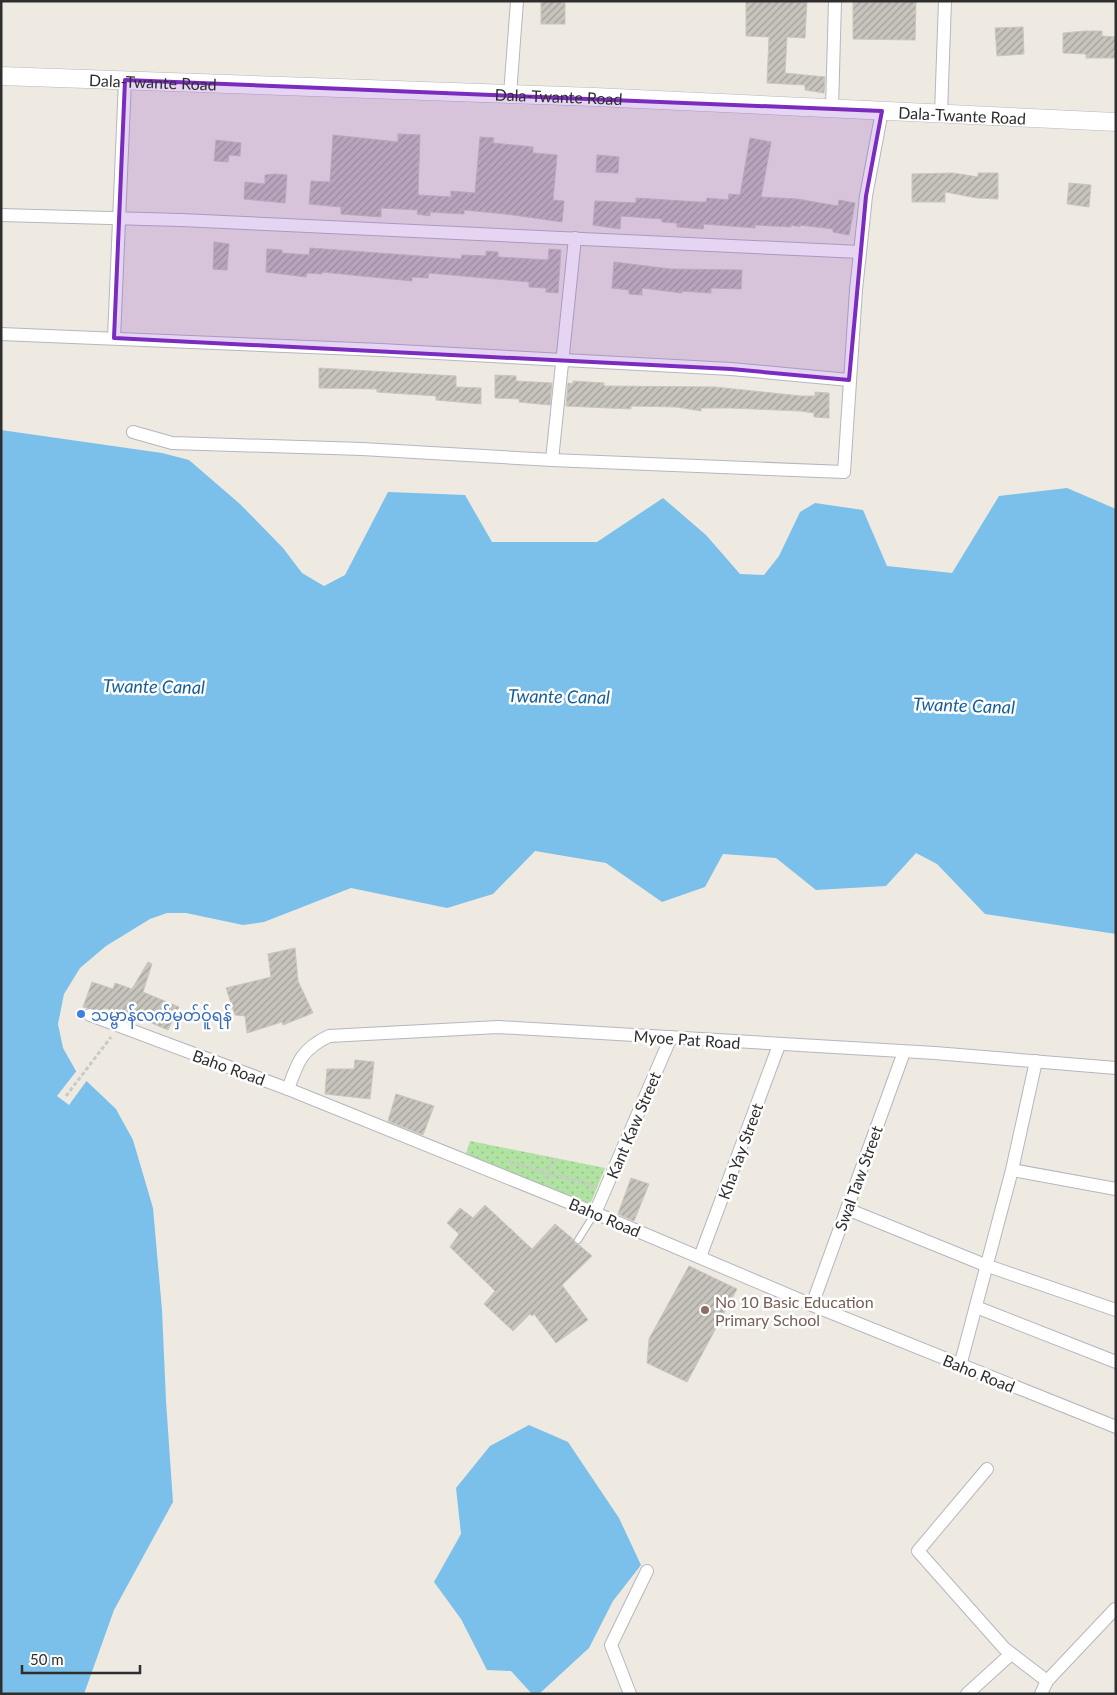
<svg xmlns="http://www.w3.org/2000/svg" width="1117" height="1695" viewBox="0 0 1117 1695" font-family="Lato,'Noto Sans Myanmar',sans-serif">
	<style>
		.park { fill: url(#park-dots) }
		.water { fill: #7ac0ea }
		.pier { fill: #eeeae2 }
		.building { fill: url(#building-hatch); stroke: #cac6bb }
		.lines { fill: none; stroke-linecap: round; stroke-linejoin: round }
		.service-casing { stroke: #b5b6c0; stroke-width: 8 }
		.minor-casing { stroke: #b5b6c0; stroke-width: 14 }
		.secondary-casing { stroke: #b5b6c0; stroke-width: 19 }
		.path { stroke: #c9c9c9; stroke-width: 3; stroke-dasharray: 4 2.5; stroke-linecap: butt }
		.service { stroke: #fff; stroke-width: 6 }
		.minor { stroke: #fff; stroke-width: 12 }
		.secondary { stroke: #fff; stroke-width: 18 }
		.marked { fill: #7b2cbf; fill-opacity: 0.2; stroke: #7b2cbf; stroke-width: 4; stroke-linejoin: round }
		.shop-dot { fill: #3f7fe0; stroke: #fff; stroke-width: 2 }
		.education-dot { fill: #8d6e63; stroke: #fff; stroke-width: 2 }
		.labels { text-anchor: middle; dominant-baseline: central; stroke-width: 5; stroke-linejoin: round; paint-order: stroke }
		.street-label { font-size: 16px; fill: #2e2e2e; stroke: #fff }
		.shop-label { font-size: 16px; fill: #366cbe; stroke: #fff; text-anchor: start }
		.education-label { font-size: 16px; fill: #785e54; stroke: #fff; text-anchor: start }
		.water-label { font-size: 18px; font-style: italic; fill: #145d9c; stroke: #fff }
	</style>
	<defs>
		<pattern id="park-dots" width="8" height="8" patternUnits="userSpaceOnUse" patternTransform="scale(1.25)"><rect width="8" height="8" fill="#b0e2a1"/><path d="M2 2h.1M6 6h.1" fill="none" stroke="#98c28b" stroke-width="1.8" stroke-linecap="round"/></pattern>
		<pattern id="building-hatch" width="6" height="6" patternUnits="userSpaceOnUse" patternTransform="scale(1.25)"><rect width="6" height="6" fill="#c7c4bd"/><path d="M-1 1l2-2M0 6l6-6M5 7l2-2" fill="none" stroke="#a2a09a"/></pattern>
	</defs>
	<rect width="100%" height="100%" fill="#eeeae2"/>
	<polygon class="park" points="470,1141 605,1168 589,1207 465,1157"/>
	<g class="water">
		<polygon points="1,430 162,453 189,460 240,504 283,548 302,573 324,586 345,575 388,492 465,495 492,542 597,542 663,498 706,535 740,574 764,575 779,556 800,512 815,503 863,510 887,566 952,573 999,496 1067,488 1116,509 1116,934 985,914 937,864 916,853 886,886 816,890 776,858 723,854 705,887 662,902 606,863 535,851 493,894 447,908 351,888 264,922 243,925 186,913 167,913 150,919 106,946 80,968 64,994 58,1024 63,1048 76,1071 116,1109 133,1140 153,1208 162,1310 166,1401 173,1502 114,1610 84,1694 1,1694"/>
		<polygon points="529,1425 568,1442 619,1518 641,1565 613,1601 589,1648 539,1694 532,1694 511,1671 487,1670 461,1619 434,1582 461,1534 456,1488 490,1446"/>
	</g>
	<polygon class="pier" points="78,1069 88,1079 69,1105 57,1096"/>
	<g class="building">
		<rect x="541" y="1" width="24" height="23"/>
		<polygon points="746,1 807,1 805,38 787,37 785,73 825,77 824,93 805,90 805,85 767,83 769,37 746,36"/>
		<polygon points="853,1 916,1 915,40 853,39"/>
		<polygon points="1023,27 1024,54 997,56 995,28"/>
		<polygon points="1085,31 1102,31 1102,36 1116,37 1116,58 1086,58 1086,54 1063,53 1063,33"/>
		<polygon points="398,134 420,135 418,195 451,197 451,191 475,193 480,137 494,138 493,143 533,147 533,153 557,155 553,200 564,201 562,222 506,214 464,210 464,214 430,212 430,216 417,214 418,210 381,208 381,217 341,214 341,207 309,204 311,181 330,182 333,135 398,142"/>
		<polygon points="750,138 771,142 761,197 797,199 838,206 839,200 855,203 849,235 833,232 833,229 800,225 800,227 791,225 791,227 755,225 755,228 704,224 703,229 677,227 677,223 662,222 662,219 621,216 620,229 593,225 595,201 636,203 636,198 699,202 706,202 707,198 728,200 729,194 740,195"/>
		<polygon points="216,140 241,143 240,156 229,155 228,162 214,161"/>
		<polygon points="597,155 619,157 618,173 596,172"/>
		<polygon points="953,173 978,177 978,173 998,173 998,199 977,198 945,192 945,202 912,202 912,174"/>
		<polygon points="275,174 287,175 285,203 244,199 245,182 265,184 265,175"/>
		<polygon points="1069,183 1091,185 1089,207 1067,204"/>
		<polygon points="214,242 229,244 227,270 213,269"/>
		<polygon points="310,248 461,259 462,255 486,256 486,251 498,252 498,257 548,260 549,249 561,250 558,293 546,292 546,288 529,287 529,282 429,273 428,278 412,277 412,281 322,272 322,274 307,273 306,277 266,272 267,249 282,250 282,253 309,255"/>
		<polygon points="614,262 670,269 742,270 741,289 711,288 711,293 682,291 682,293 642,288 642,295 629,294 629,290 612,288"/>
		<polygon points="319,368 456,376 456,387 481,388 481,404 436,400 436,396 377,392 377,389 319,388"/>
		<polygon points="495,375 516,376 516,381 552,383 550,405 519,402 519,399 495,398"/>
		<polygon points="573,381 604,383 604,386 715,387 801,396 815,396 815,392 829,393 829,418 814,417 814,413 800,411 730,408 701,408 701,411 676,407 631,406 631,409 566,406 568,383 573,384"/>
		<polygon points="295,948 298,981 313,1013 283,1025 282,1022 247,1033 245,1016 235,1015 226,988 271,977 268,954"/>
		<polygon points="148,962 152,964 143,992 179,1007 168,1030 135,1016 134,1019 105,1008 104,1012 83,1007 92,982 113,989 115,983 132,989"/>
		<polygon points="355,1060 374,1062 370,1099 325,1094 327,1069 354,1069"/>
		<polygon points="396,1094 434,1106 423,1135 388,1121"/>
		<polygon points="631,1178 649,1184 634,1221 618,1214"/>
		<polygon points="485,1205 532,1249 555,1224 573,1239 575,1244 579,1245 592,1256 562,1285 588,1320 556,1343 534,1314 532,1316 530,1314 513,1331 484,1304 495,1291 450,1247 459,1234 447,1223 460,1208 473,1218"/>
		<polygon points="689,1266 737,1289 687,1382 647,1363 649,1339"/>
	</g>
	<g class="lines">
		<defs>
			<polyline id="service" points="578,1240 595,1213"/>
			<g id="minor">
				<polyline points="510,94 517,1"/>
				<polyline points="832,108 835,1"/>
				<polyline points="941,113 945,1"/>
				<polyline points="1,215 181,220 860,252"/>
				<polyline points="1,334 381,350 731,369 849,380"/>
				<polyline points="114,338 125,80"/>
				<polyline points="133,432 172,443 362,449 552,460 844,472 856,290 866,196 882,111"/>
				<polyline points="552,460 575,238"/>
				<polyline points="90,1015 288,1089 595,1213 812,1305 1116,1427"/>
				<path d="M288,1089C298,1061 302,1049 329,1036L498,1027L935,1053L1116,1068"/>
				<polyline points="1012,1170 1116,1189"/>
				<polyline points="847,1209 985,1265 1116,1310"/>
				<polyline points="595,1213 671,1037"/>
				<polyline points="700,1257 779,1045"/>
				<polyline points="812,1305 904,1052"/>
				<polyline points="976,1307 1116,1362"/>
				<polyline points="960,1366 1012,1170 1036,1061"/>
				<polyline points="987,1469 918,1551 1004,1648 1047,1681"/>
				<polyline points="630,1694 611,1645 647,1571"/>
				<polyline points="967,1694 1011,1654"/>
				<polyline points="1041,1694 1047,1681 1115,1609"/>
			</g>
			<g id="secondary">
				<path id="s1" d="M1,76L595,97L1116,122"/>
			</g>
		</defs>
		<use href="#service" class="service-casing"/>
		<use href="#minor" class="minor-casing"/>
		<use href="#secondary" class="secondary-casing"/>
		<g class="path">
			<polyline points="66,1096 111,1037"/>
			<polyline points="509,1162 594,1186"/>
			<polyline points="545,1180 553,1157"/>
		</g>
		<use href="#service" class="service"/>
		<use href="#minor" class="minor"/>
		<use href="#secondary" class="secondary"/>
	</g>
	<path class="marked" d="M125,80L882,111L866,196L849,380L731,369L114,338Z"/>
	<circle class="shop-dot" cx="81" cy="1014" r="5"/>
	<circle class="education-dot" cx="705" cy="1310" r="5"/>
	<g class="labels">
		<g class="street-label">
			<text stroke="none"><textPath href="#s1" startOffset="152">Dala-Twante Road</textPath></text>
			<text stroke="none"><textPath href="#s1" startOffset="558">Dala-Twante Road</textPath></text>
			<text stroke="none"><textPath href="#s1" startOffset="962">Dala-Twante Road</textPath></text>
			<text transform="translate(687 1039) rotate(4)">Myoe Pat Road</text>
			<text transform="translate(229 1067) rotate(20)">Baho Road</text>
			<text transform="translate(633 1125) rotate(-67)">Kant Kaw Street</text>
			<text transform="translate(740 1151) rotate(-70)">Kha Yay Street</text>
			<text transform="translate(858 1178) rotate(-70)">Swal Taw Street</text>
			<text transform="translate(605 1217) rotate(23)">Baho Road</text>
			<text transform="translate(979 1373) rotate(22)">Baho Road</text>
		</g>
		<g class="shop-label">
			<text x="91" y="1014">သမ္ဗာန်လက်မှတ်ဝ်ူရန်</text>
		</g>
		<g class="education-label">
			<text x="715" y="1301">No 10 Basic Education<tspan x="715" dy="18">Primary School</tspan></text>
		</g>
		<g class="water-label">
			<text transform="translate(154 686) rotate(1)">Twante Canal</text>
			<text transform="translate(559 696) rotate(1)">Twante Canal</text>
			<text transform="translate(964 705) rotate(2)">Twante Canal</text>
		</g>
	</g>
	<rect width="1117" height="1695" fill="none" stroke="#2e2e2e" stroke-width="5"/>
	<path d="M22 1665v8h118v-8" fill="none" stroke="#2e2e2e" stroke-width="2.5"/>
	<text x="30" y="1665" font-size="15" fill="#2e2e2e" stroke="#ffffff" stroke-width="4" paint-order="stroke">50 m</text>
</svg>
